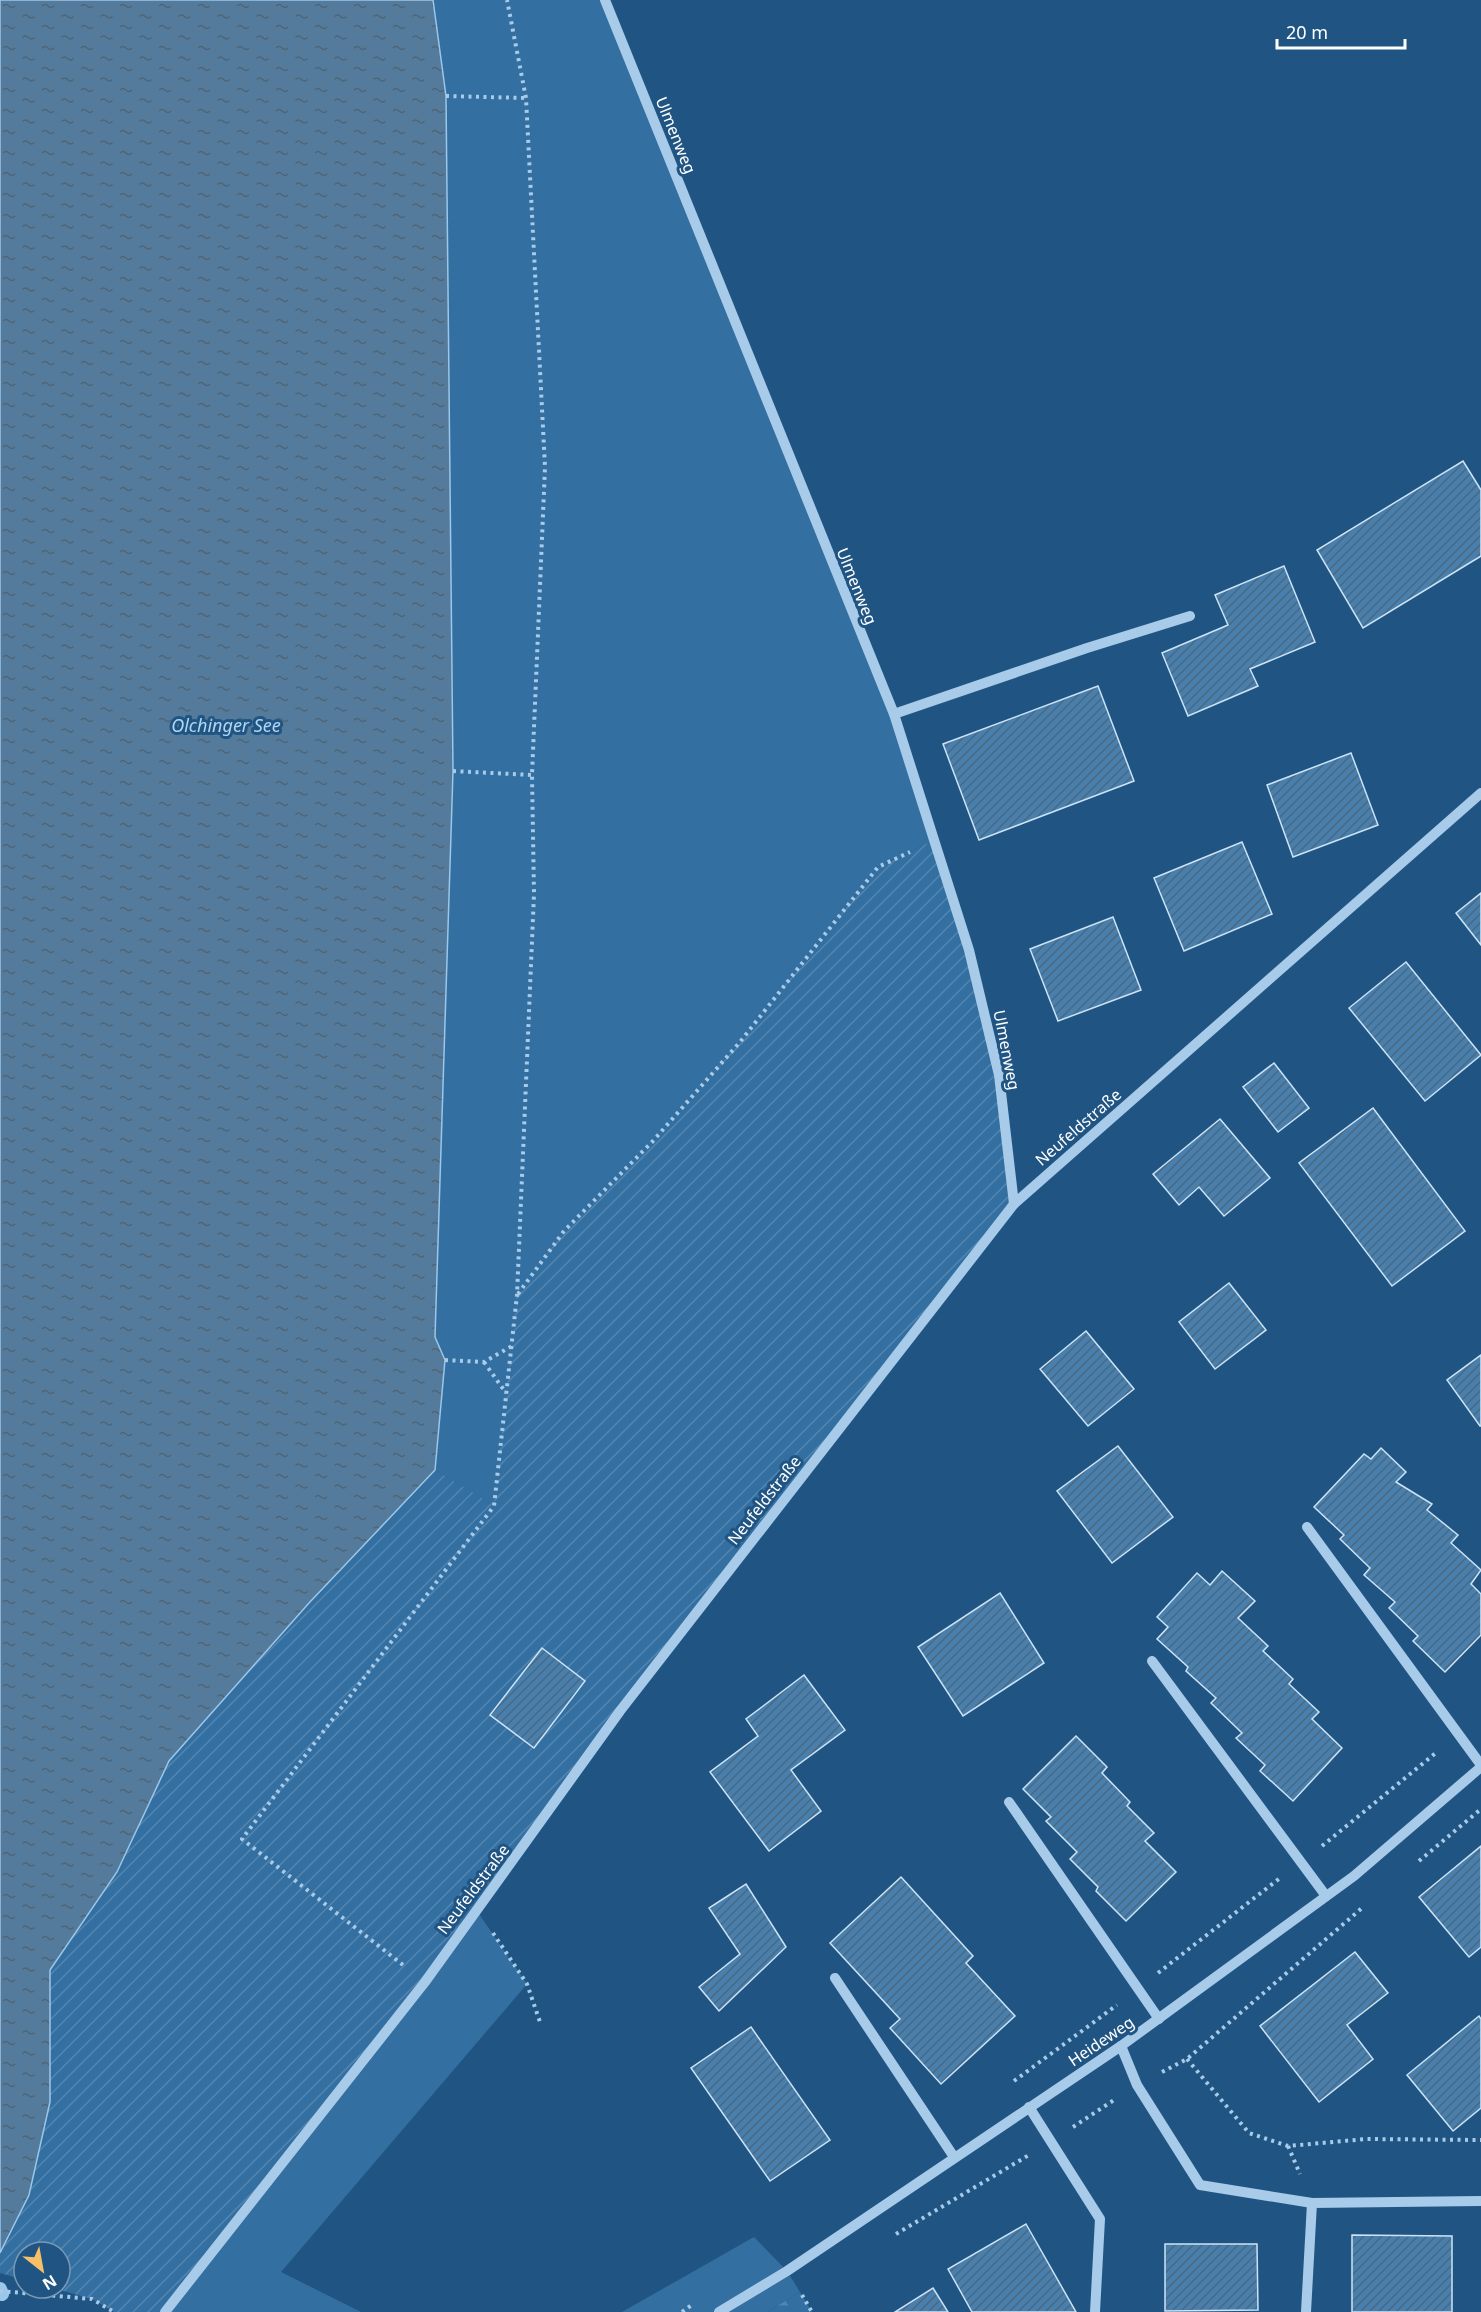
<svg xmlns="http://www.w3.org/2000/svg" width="1481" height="2312" viewBox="0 0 1481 2312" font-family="'Noto Sans',sans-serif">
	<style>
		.grass { fill: #336fa1 }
		.forest { fill: url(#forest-firs) }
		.garden { fill: url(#garden-furrows) }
		.water { fill: url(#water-ripples); stroke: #9ac7ea; stroke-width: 1.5 }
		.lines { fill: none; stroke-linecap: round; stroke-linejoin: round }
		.stream { stroke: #9ac7ea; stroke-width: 14 }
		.building { fill: url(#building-hatch); stroke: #cbe3f7; stroke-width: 1.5 }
		.path { stroke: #a7cbe9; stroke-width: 4; stroke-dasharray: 3 4.5; stroke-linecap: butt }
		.minor { stroke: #a7cbe9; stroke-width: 10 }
		.labels { text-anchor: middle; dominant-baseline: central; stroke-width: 6; stroke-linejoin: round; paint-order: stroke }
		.street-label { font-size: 16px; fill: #fff; stroke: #205583 }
		.water-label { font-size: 18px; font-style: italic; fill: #b2d5f1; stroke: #205583 }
	</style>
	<defs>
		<pattern id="forest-firs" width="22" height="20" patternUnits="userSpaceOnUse" patternTransform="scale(1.5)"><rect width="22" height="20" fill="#336fa1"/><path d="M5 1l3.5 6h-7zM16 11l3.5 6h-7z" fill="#5285af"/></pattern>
		<pattern id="garden-furrows" width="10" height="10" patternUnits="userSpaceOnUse" patternTransform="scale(1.5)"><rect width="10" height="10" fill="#336fa1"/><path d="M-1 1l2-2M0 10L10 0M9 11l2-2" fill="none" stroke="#5285af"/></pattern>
		<pattern id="water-ripples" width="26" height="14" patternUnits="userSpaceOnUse" patternTransform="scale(1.5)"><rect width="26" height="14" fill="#547b9c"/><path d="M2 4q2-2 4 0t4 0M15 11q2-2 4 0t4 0" fill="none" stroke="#506474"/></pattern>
		<pattern id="building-hatch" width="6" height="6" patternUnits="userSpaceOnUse" patternTransform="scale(1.5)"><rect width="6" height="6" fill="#487fac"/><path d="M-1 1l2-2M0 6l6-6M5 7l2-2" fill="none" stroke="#4a6881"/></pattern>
	</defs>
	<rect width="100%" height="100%" fill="#205583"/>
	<g class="grass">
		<polygon points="433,0 605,0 894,714 934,840 878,867 740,1042 653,1141 564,1231 494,1506 435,1470 445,1360 435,1337 453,771 446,96"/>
		<polygon points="477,1911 527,1984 281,2272 361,2312 165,2312"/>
		<polygon points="754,2237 787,2271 800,2292 767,2312 622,2312"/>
	</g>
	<polygon class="forest" points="800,2292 812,2312 767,2312"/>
	<polygon class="garden" points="934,840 999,1074 1014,1204 620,1711 477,1911 165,2312 114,2312 92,2299 53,2288 60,2288 60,2252 24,2252 24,2280 0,2273 0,2253 29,2195 50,2102 50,1970 117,1872 169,1761 309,1603 435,1470 494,1505 517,1295 564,1231 653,1141 740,1042 878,867"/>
	<polygon class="water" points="0,0 433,0 446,96 453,771 435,1337 445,1360 435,1470 309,1603 169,1761 117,1872 50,1970 50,2102 29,2195 0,2253"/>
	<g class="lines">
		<polyline class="stream" points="0,2289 2,2294"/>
	</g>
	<g class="building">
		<polygon points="1463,461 1481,490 1481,556 1363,628 1317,550"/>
		<polygon points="1284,566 1315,642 1250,669 1258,686 1188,716 1162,653 1228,625 1215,595"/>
		<polygon points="1098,686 1134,781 979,840 943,744"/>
		<polygon points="1351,753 1378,825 1293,857 1267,785"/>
		<polygon points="1242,842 1272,914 1184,951 1154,878"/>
		<polygon points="1481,893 1481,945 1456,913"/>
		<polygon points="1113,917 1141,990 1058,1021 1030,949"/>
		<polygon points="1406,962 1481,1055 1425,1101 1349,1008"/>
		<polygon points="1274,1063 1309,1108 1278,1132 1243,1087"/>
		<polygon points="1373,1108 1465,1231 1392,1286 1299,1163"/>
		<polygon points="1220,1119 1270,1178 1224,1216 1199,1187 1179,1205 1153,1174"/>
		<polygon points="1229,1283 1266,1330 1215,1369 1179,1322"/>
		<polygon points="1086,1331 1134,1389 1088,1426 1040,1369"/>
		<polygon points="1481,1355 1481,1426 1480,1426 1447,1380"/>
		<polygon points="1118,1446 1173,1517 1112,1563 1057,1491"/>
		<polygon points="1381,1448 1406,1472 1396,1482 1432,1504 1427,1510 1458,1535 1451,1543 1481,1570 1471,1584 1481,1594 1481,1635 1445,1672 1413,1641 1418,1636 1389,1608 1395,1602 1364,1575 1370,1568 1340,1539 1344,1535 1314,1507 1364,1454 1371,1459"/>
		<polygon points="1222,1571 1255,1601 1238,1618 1268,1646 1263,1651 1293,1679 1289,1684 1319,1712 1312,1719 1342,1748 1293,1801 1260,1771 1265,1765 1236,1738 1242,1733 1211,1703 1216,1698 1186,1671 1188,1667 1157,1639 1168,1627 1157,1617 1197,1573 1210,1585"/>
		<polygon points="1000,1593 1044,1663 963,1716 918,1647"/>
		<polygon points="542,1648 585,1681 534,1748 490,1715"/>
		<polygon points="804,1675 845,1730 791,1770 821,1811 769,1851 710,1772 758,1736 746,1719"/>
		<polygon points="1076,1736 1107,1767 1102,1773 1130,1802 1127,1806 1154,1833 1145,1841 1176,1872 1126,1921 1096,1891 1098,1887 1070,1859 1077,1852 1046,1821 1051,1817 1023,1789"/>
		<polygon points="1481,1846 1481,1947 1469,1957 1419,1897"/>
		<polygon points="901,1877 973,1956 966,1963 1015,2016 941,2084 890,2028 900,2019 830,1943"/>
		<polygon points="746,1884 786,1947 719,2011 699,1987 740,1954 709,1908"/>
		<polygon points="1355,1952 1388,1993 1347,2025 1373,2059 1319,2102 1260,2026"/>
		<polygon points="1479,2016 1481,2019 1481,2108 1453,2131 1407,2075"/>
		<polygon points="751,2027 830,2140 770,2181 691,2068"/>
		<polygon points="1026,2224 1076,2312 972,2312 948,2269"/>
		<polygon points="1352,2235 1452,2236 1452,2312 1352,2312"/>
		<polygon points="1165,2244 1257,2244 1258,2310 1165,2311"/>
		<polygon points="933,2288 948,2312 895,2312"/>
	</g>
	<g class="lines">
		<g class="path">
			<polyline points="446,96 526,98"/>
			<polyline points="453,771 532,775"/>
			<polyline points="518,1294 564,1231 653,1141 740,1042 878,867 910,852"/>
			<polyline points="445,1360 484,1362 512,1346"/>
			<polyline points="484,1362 506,1393"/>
			<polyline points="1322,1846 1437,1752"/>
			<polyline points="1419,1861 1481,1809"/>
			<polyline points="493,1933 527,1984 540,2022"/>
			<polyline points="403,1965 242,1839 494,1506 517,1295 534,894 532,775 545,467 526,98 507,0"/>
			<polyline points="1158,1973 1280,1878"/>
			<polyline points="1187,2059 1249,2133 1288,2146 1366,2139 1481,2140"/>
			<polyline points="1162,2072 1187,2059 1362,1908"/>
			<polyline points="1014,2081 1117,2005"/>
			<polyline points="1073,2127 1114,2100"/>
			<polyline points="1288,2146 1300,2174"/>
			<polyline points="896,2234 1029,2155"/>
			<polyline points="0,2291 92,2299 114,2312"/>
			<polyline points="802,2295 812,2312"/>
			<polyline points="682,2312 693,2304"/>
		</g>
		<g class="minor">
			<polyline points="605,0 894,714 969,950 999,1075 1014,1204"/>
			<polyline points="894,714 1087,648 1190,616"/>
			<polyline points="1307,1527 1481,1765"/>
			<polyline points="1152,1661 1326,1896"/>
			<polyline points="1009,1802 1159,2019"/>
			<polyline points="835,1978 954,2157"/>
			<polyline points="1121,2046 1137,2085 1200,2185 1312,2203 1481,2201"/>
			<polyline points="1029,2107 1100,2219 1095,2312"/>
			<polyline points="165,2312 425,1982 620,1711 1014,1204 1481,793"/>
			<polyline points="719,2312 787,2271 1121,2046 1354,1876 1481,1767"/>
			<polyline points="1306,2312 1312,2203"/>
		</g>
	</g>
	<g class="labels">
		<g class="street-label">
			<text transform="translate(676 135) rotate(68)">Ulmenweg</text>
			<text transform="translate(857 586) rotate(68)">Ulmenweg</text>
			<text transform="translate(1007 1050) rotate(79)">Ulmenweg</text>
			<text transform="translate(1078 1127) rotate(-41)">Neufeldstraße</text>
			<text transform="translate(764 1500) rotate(-52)">Neufeldstraße</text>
			<text transform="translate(473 1889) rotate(-53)">Neufeldstraße</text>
			<text transform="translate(1101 2041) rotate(-34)">Heideweg</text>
		</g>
		<g class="water-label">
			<text x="226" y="725">Olchinger See</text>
		</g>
	</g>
	<g transform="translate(42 2270) rotate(149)"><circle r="28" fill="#205583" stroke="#7999b5" stroke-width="1.5"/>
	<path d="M0-4.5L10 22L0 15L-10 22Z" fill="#f7bf67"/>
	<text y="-9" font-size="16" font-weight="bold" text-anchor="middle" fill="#ffffff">N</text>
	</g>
	<path d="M1277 39v9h128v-9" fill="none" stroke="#ffffff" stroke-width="3"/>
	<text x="1286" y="39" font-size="18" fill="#ffffff" stroke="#205583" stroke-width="4.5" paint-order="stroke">20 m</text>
</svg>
